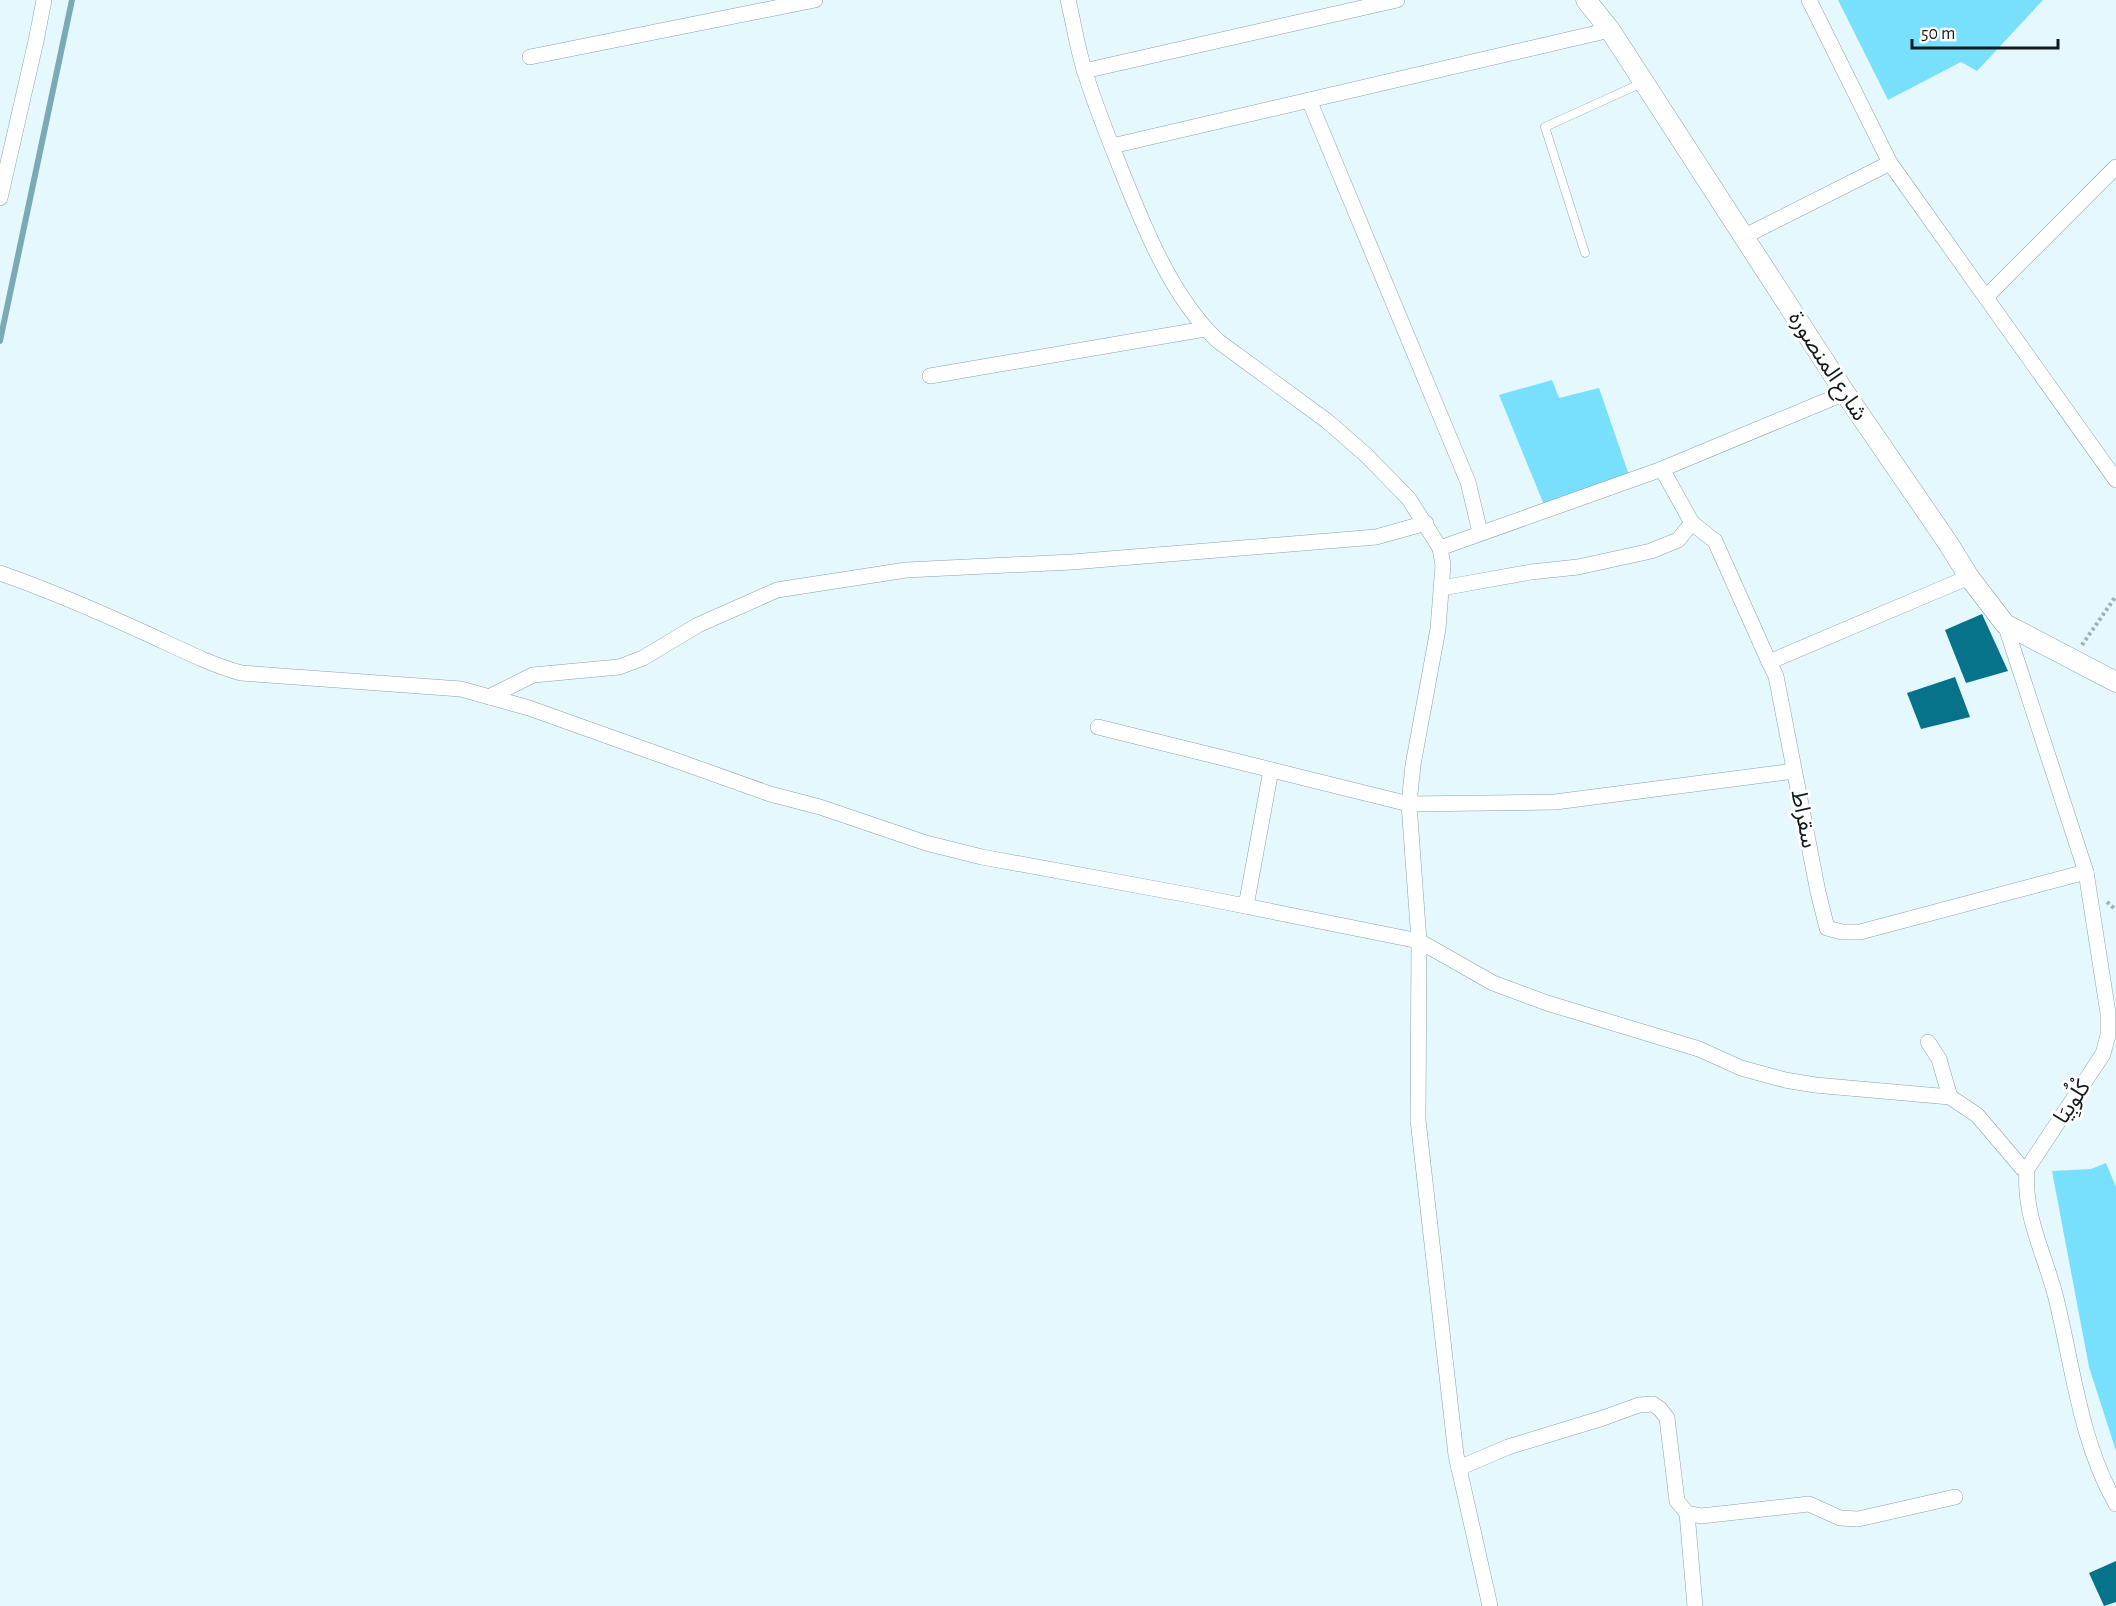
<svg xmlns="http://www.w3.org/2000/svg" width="2116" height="1606" viewBox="0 0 2116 1606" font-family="'Alegreya Sans','Noto Sans Arabic',sans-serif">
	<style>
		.green { fill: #78e0fc }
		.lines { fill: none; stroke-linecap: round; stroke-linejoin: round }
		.stream { stroke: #7baab7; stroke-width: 6 }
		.building { fill: #06738a }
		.service-casing { stroke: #8ba2a9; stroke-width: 9 }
		.minor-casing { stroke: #8ba2a9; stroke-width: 16 }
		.tertiary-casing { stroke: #8ba2a9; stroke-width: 21 }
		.path { stroke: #a0b1b5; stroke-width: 4; stroke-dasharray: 3 3; stroke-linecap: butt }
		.service { stroke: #fff; stroke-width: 8 }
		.minor { stroke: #fff; stroke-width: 15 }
		.tertiary { stroke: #fff; stroke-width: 20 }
		.labels { text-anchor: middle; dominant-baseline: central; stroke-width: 6; stroke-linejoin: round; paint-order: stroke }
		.street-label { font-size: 22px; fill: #111a1c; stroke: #fff }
	</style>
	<rect width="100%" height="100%" fill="#e4f8fe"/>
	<g class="green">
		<polygon points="1838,0 2043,0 1977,71 1961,62 1888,100"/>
		<polygon points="1552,380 1559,398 1599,388 1630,478 1547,512 1499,395"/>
		<polygon points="2106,1163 2116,1187 2116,1451 2089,1367 2052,1171 2091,1169"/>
	</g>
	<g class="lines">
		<polyline class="stream" points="0,341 72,0"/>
	</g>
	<g class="building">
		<polygon points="1982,614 2008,671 1966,683 1945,630"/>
		<polygon points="1955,677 1970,717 1921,729 1907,693"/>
		<polygon points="2116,1561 2116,1602 2104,1606 2089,1573"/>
	</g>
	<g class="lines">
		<defs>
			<polyline id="service" points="1585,253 1545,127 1642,83"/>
			<g id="minor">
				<path d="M1068,0C1074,24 1077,48 1085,72C1094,102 1106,132 1118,162C1142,222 1170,296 1218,341L1327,421L1366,455L1409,499L1440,548L1443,565L1438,629L1413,765L1409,804L1419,941L1418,1120L1456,1455L1490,1606"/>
				<polyline points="1809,0 1890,163 2116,480"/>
				<polyline points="530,57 815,0"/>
				<polyline points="1084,71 1397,0"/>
				<polyline points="1309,100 1468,482 1480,532"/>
				<polyline points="1112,146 1610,30"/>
				<polyline points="0,198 36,41 44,0"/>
				<polyline points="1743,237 1890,163"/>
				<polyline points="1986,297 2116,167"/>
				<polyline points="930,376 1205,329"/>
				<polyline points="1662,469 1692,523 1715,541 1769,662"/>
				<polyline points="1440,548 1662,469 1845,393"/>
				<path d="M0,573C52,591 102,613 152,636C182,650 210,664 241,673L461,689L529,708L770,794L820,807L926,843L982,857L1200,897L1419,941L1493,983L1547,1003L1699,1049L1741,1068L1785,1080L1815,1085L1950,1097L1977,1115L2022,1168L2027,1169"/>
				<polyline points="1969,577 1769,662 1776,676 1818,892 1827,928 1842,932 1860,932 2086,872"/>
				<polyline points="1442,588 1531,572 1578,567 1651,551 1678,540 1692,523"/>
				<path d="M2005,624L2086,872L2108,1013V1035L2103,1054L2027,1169C2023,1216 2045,1254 2056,1298C2073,1367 2080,1441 2116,1504"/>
				<polyline points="489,697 533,675 619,667 643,658 698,625 777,590 906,570 1072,562 1376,537 1426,523"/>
				<polyline points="1098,727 1409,804 1555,802 1794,771"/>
				<polyline points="1246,906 1271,770"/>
				<polyline points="1928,1042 1939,1059 1950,1097"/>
				<polyline points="1459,1468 1508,1447 1603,1418 1639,1405 1653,1404 1660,1409 1667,1418 1677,1501 1687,1513 1701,1516 1809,1504 1840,1518 1858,1519 1955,1497"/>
				<polyline points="1687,1513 1695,1606"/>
			</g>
			<polyline id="tertiary" points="1586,0 1610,30 1845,393 1948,543 1969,577 2005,624 2116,682"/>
		</defs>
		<use href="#service" class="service-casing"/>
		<use href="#minor" class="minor-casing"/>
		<use href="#tertiary" class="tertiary-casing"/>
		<g class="path">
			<polyline points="2082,645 2116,596"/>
			<polyline points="2107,902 2116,910"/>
		</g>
		<use href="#service" class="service"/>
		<use href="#minor" class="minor"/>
		<use href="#tertiary" class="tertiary"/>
	</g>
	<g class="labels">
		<g class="street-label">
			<text transform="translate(1828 366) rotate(57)">شارع المنصورة</text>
			<text transform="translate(1804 819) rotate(79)">سقراط</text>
			<text transform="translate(2072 1102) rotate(-56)">كْلُوبِيَا</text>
		</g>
	</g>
	<path d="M1912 39v9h146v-9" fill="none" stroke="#111a1c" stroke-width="3"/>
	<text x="1921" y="39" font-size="18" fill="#111a1c" stroke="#ffffff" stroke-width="4.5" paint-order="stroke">50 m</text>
</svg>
